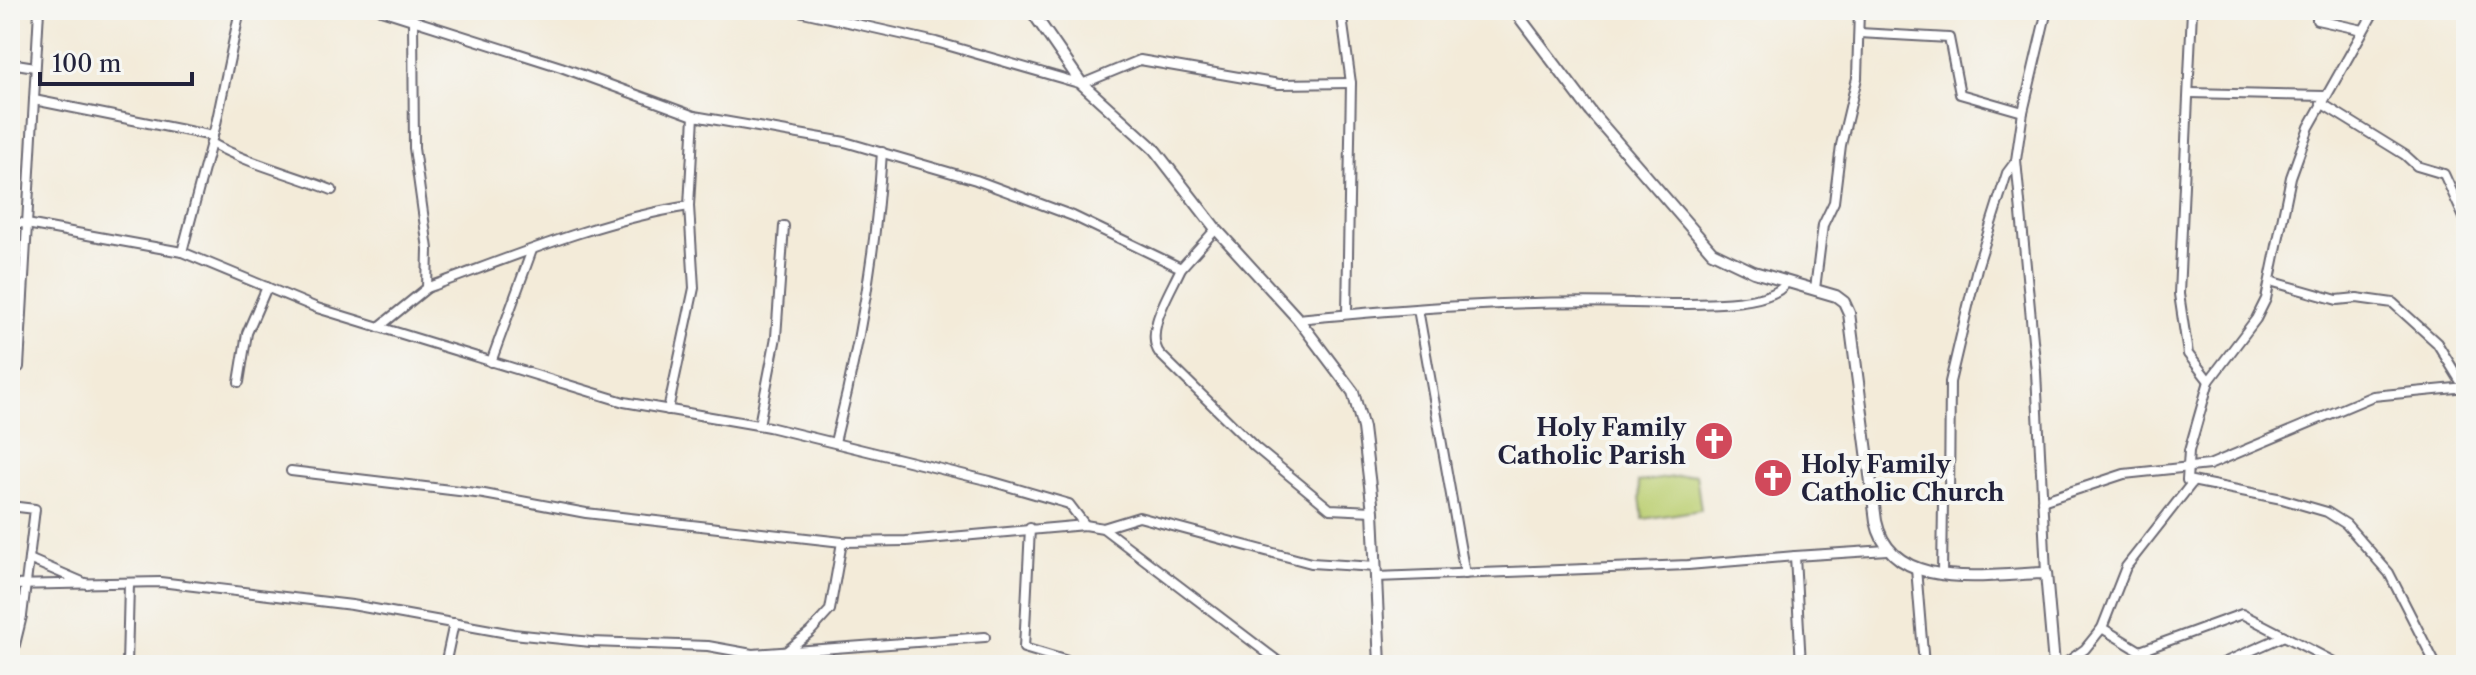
<svg xmlns="http://www.w3.org/2000/svg" width="2476" height="675" viewBox="0 0 2476 675" font-family="'Libre Caslon Text',serif">
	<style>
		.green { fill: #bccf72; stroke: #6f7856; stroke-width: 2 }
		.lines { fill: none; stroke-linecap: round; stroke-linejoin: round }
		.minor-casing { stroke: #6b6872; stroke-width: 12 }
		.tertiary-casing { stroke: #6b6872; stroke-width: 14 }
		.minor { stroke: #fff; stroke-width: 8 }
		.tertiary { stroke: #fff; stroke-width: 10 }
		.labels { text-anchor: middle; dominant-baseline: central; stroke-width: 8; stroke-linejoin: round; paint-order: stroke }
		.poi-label { font-size: 24px; font-weight: bold; fill: #22223b; stroke: #f6f6f2; text-anchor: end }
	</style>
	<rect width="100%" height="100%" fill="#f6f6f2"/>
	<filter id="ink" filterUnits="userSpaceOnUse"><feTurbulence type="fractalNoise" baseFrequency=".0125" numOctaves="2"/><feDisplacementMap in="SourceGraphic" scale="16" xChannelSelector="R" yChannelSelector="G"/><feConvolveMatrix kernelMatrix="1 2 1 2 8 2 1 2 1" color-interpolation-filters="sRGB"/></filter>
	<filter id="wash" filterUnits="userSpaceOnUse"><feTurbulence type="fractalNoise" baseFrequency=".006" numOctaves="4" result="noise"/><feDisplacementMap in="SourceGraphic" scale="32" xChannelSelector="R" yChannelSelector="G"/><feGaussianBlur stdDeviation="1.8" result="paint"/><feColorMatrix in="noise" values="0 0 0 0 0 0 0 0 0 0 0 0 0 0 0 0 0 1.4 0 .05"/><feComposite in="paint" operator="in"/></filter>
	<g filter="url(#wash)">
		<rect width="100%" height="100%" fill="#f3ebd9"/>
		<polygon class="green" points="1696,474 1701,510 1643,519 1638,482"/>
	</g>
	<g filter="url(#ink)">
		<g class="lines">
			<defs>
				<g id="minor">
					<polyline points="381,10 561,67 694,116 845,142 976,180 1073,216 1181,268 1216,229"/>
					<polyline points="794,10 936,42 1082,84 1140,60 1279,84 1351,83"/>
					<polyline points="1341,10 1351,83 1347,314"/>
					<polyline points="2192,10 2179,294 2188,354 2209,381"/>
					<polyline points="2317,10 2317,20 2363,30"/>
					<polyline points="2375,10 2309,127 2291,177 2266,299 2256,319 2209,381 2189,451 2187,480 2282,499 2327,512 2346,524 2389,573 2436,665"/>
					<polyline points="1859,33 1949,38 1960,94 2023,112"/>
					<polyline points="10,63 35,67"/>
					<polyline points="2190,93 2325,96"/>
					<polyline points="34,100 213,136"/>
					<polyline points="2321,103 2405,155 2417,166 2444,174 2466,222"/>
					<path d="M211,143C249,164 292,174 332,190"/>
					<polyline points="10,221 182,252 317,308 624,402 769,427 990,481 1069,504 1085,525"/>
					<polyline points="182,252 216,124 240,10"/>
					<path d="M1181,268C1171,291 1143,332 1160,354L1255,447L1330,509L1373,511"/>
					<polyline points="2270,281 2337,300 2357,298 2393,303 2437,343 2464,387"/>
					<path d="M427,288C512,257 599,220 689,206"/>
					<polyline points="1815,289 1823,225 1834,202 1841,145 1857,78 1859,10"/>
					<polyline points="1418,309 1465,574"/>
					<path d="M1298,319C1410,308 1522,300 1633,303C1665,303 1769,311 1786,283"/>
					<polyline points="379,327 427,288 428,249 414,148 413,19"/>
					<polyline points="491,362 532,250"/>
					<polyline points="10,366 19,367 39,10"/>
					<polyline points="239,382 247,333 267,287"/>
					<polyline points="668,410 694,288 689,206 694,116"/>
					<polyline points="759,425 776,337 784,226"/>
					<path d="M835,442C860,345 876,251 882,152"/>
					<polyline points="291,471 484,494 586,513 842,542 906,541 1085,525 1103,528 1283,665"/>
					<polyline points="2042,501 2124,474 2209,465 2373,396 2466,387"/>
					<polyline points="10,506 35,509 22,616 10,665"/>
					<polyline points="1030,528 1024,648 1081,665"/>
					<polyline points="1103,528 1139,517 1311,563 1376,567"/>
					<polyline points="29,559 87,584"/>
					<polyline points="1916,568 1924,665"/>
					<polyline points="2046,573 2036,372 2016,160 2023,112 2047,10"/>
					<polyline points="1942,574 1943,502 1949,497 1950,382 1977,268 2007,173 2016,161"/>
					<polyline points="1376,577 1688,565 1795,556"/>
					<polyline points="10,585 160,582 352,605 513,634 591,642 708,646 752,654 985,637"/>
					<polyline points="2102,628 2126,567 2192,483"/>
					<polyline points="127,665 129,584"/>
					<polyline points="445,665 454,623"/>
					<polyline points="782,665 783,654 810,632 830,610 842,542"/>
					<polyline points="1801,665 1795,556 1887,550"/>
					<polyline points="2063,665 2085,649 2102,628 2140,651 2242,614 2340,665"/>
					<polyline points="2219,665 2284,636"/>
				</g>
				<g id="tertiary">
					<polyline points="1031,10 1082,84 1154,149 1216,229 1298,319 1353,392 1363,428 1373,511 1380,665"/>
					<path d="M1514,10L1591,112L1712,252L1754,272L1836,296L1844,302L1849,313L1876,521C1891,594 1990,574 2046,573L2054,665"/>
				</g>
			</defs>
			<use href="#minor" class="minor-casing"/>
			<use href="#tertiary" class="tertiary-casing"/>
			<use href="#minor" class="minor"/>
			<use href="#tertiary" class="tertiary"/>
		</g>
	</g>
	<defs>
		<symbol id="church-disc" viewBox="-11 -11 22 22"><circle r="9.5" fill="#d1495b" stroke="#f6f6f2"/><path d="M-1.2-6h2.4v3.5h3.3v2.4h-3.3V6h-2.4V-.1h-3.3v-2.4h3.3Z" fill="#fff"/></symbol>
	</defs>
	<g fill-rule="evenodd">
		<use href="#church-disc" x="1692" y="419" width="44" height="44"/>
		<use href="#church-disc" x="1751" y="456" width="44" height="44"/>
	</g>
	<g class="labels">
		<g class="poi-label">
			<text x="1686" y="427">Holy Family<tspan x="1686" dy="28">Catholic Parish</tspan></text>
			<text x="1801" y="464" text-anchor="start">Holy Family<tspan x="1801" dy="28">Catholic Church</tspan></text>
		</g>
	</g>
	<rect width="2476" height="675" fill="none" stroke="#f6f6f2" stroke-width="40"/>
	<path d="M40 72v12h152v-12" fill="none" stroke="#22223b" stroke-width="4"/>
	<text x="52" y="72" font-size="24" fill="#22223b" stroke="#f6f6f2" stroke-width="6" paint-order="stroke">100 m</text>
</svg>
